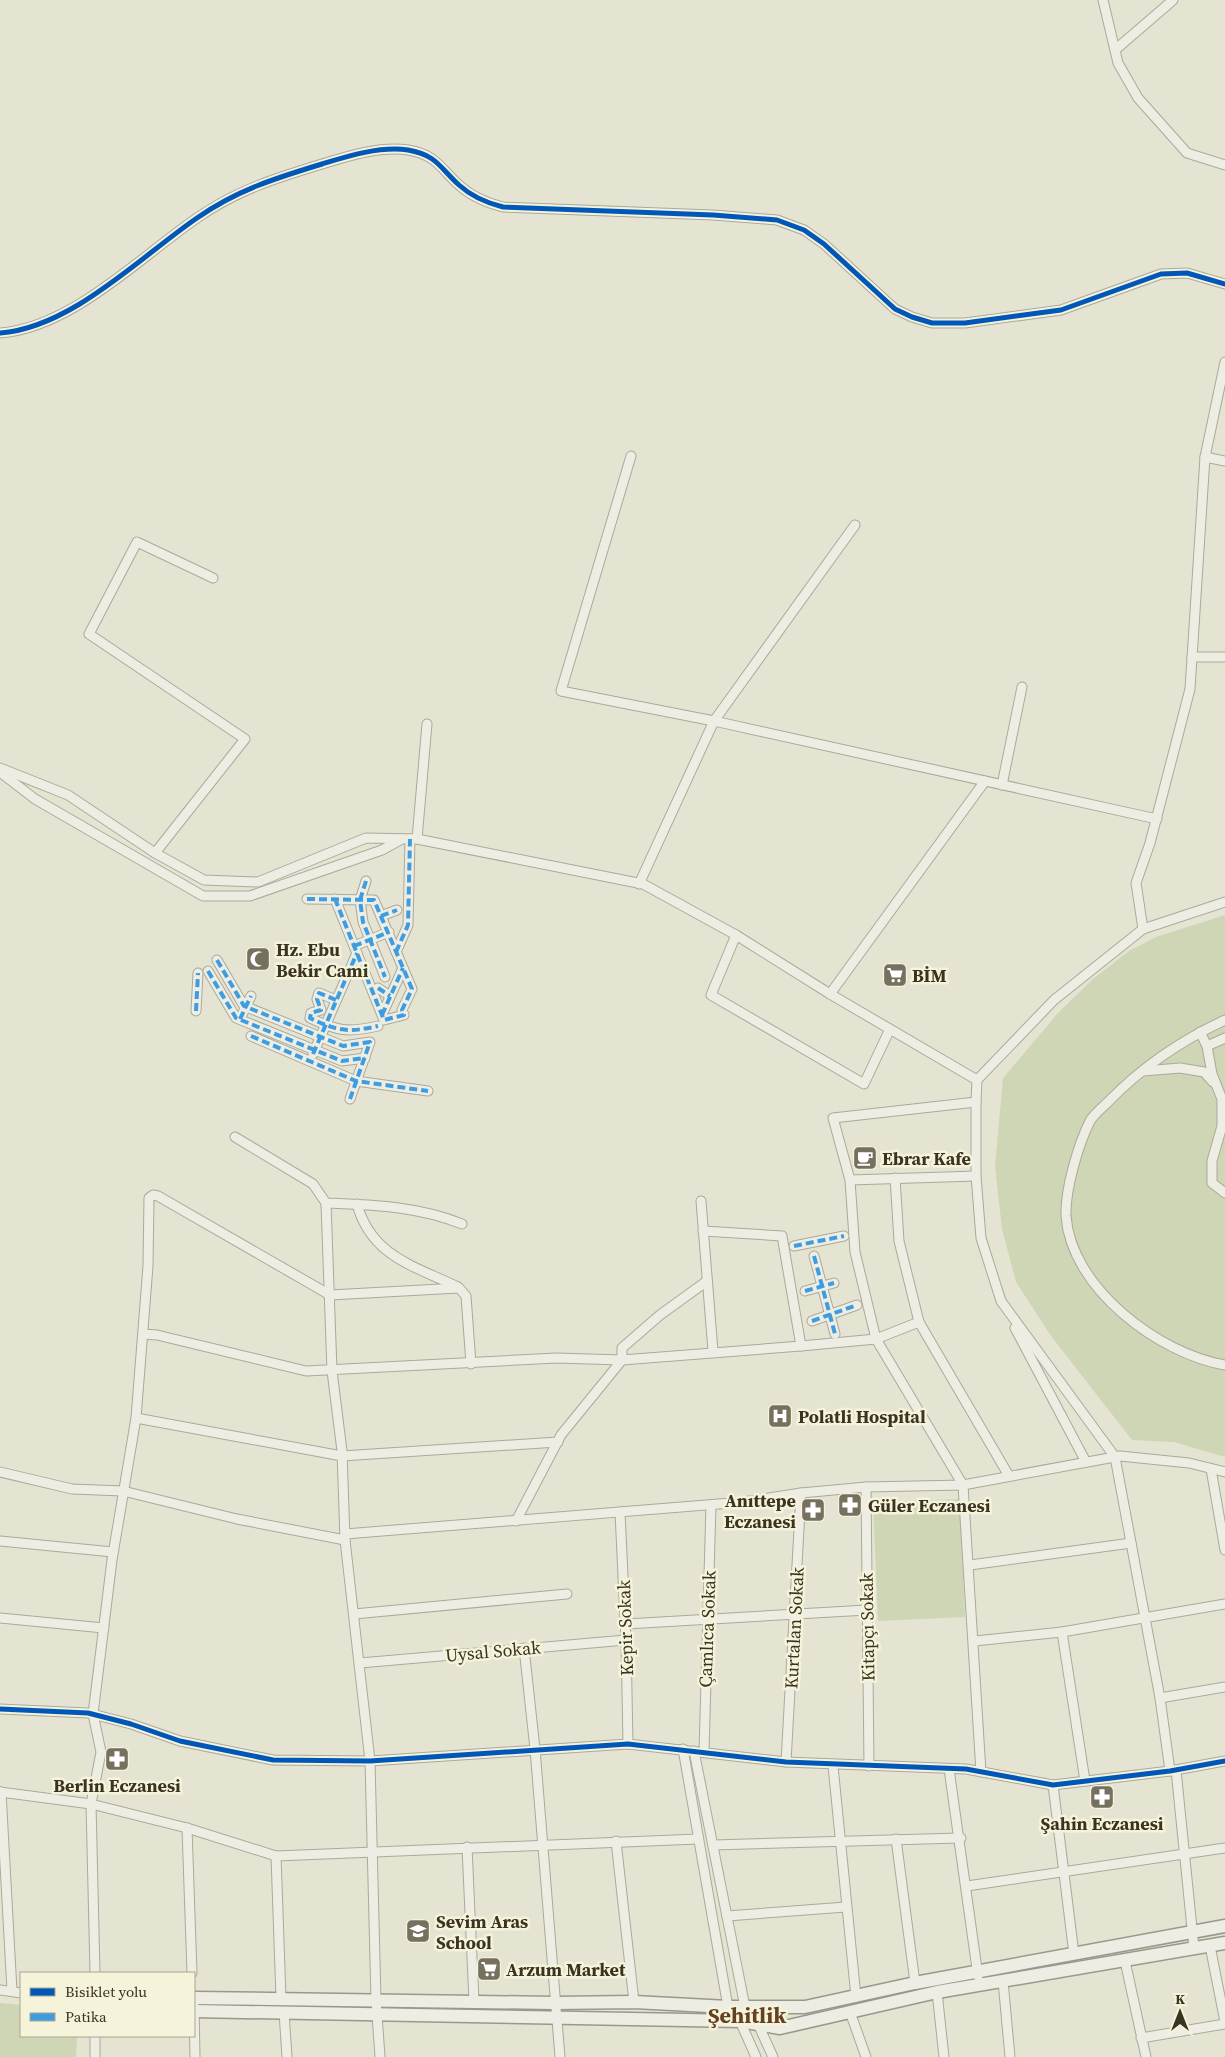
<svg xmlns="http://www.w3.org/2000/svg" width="1225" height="2057" viewBox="0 0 1225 2057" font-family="'Source Serif 4',serif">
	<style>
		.green { fill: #ced6b5 }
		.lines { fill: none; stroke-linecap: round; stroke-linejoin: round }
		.street-casing { stroke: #aba99a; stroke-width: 11 }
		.secondary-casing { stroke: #9b988a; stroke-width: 15 }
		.street { stroke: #eeede3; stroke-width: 9 }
		.secondary { stroke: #eeede3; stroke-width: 12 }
		.quiet { stroke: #3e9de0; stroke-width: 4; stroke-dasharray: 8 4; stroke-linecap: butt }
		.cycleway-casing { stroke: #f5f3d9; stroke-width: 8 }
		.cycleway { stroke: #0057b8; stroke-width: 5 }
		.labels { text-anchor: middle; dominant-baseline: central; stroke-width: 5; stroke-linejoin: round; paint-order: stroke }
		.poi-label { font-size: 18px; font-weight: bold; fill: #3a3321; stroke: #f5f3d9; text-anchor: start }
		.street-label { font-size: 18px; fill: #3a3321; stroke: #f5f3d9 }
		.district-label { font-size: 22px; font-weight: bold; fill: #654023; stroke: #f5f3d9 }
	</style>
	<rect width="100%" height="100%" fill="#e5e4d2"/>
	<g class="green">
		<polygon points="1225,915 1225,1457 1174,1442 1132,1440 1051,1336 1016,1282 1002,1229 995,1166 1003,1078 1059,1012 1093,979 1129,951 1156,937"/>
		<polygon points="960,1499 965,1617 878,1621 873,1502"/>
		<polygon points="0,2003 21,2005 21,2036 77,2036 76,2057 0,2057"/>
	</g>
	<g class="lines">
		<defs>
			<g id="street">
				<polyline points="1103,0 1118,63 1138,98 1187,153 1225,165"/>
				<polyline points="1115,50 1173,0"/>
				<path d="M0,333C71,328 140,257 197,218C237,190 276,178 322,164C348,156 380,146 408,150C437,155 440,168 459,185C472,197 487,203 503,207L713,215L777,220L804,230L824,244L895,309L912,317L932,323H965L1061,310L1161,274L1187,273L1225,284"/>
				<polyline points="631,456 561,691 714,721 1157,819"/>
				<polyline points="1205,457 1225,461"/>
				<polyline points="1192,657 1225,657"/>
				<polyline points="0,768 68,795 155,853 204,880 258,882 366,838 417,839 643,884 736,935 830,994 977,1080"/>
				<polyline points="0,772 35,799 203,896 250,896 382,850 402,839"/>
				<polyline points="1002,785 1022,687"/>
				<polyline points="417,839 427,724"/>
				<polyline points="155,853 245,739 89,634 137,542 213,578"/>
				<polyline points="366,881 360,900 363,922 385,977"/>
				<polyline points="639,884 714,721 855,525"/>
				<polyline points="307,899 374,900 412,989 402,1010 404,1015 384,1020 335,899"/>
				<polyline points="381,916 397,910"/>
				<polyline points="1143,929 1136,883 1150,843 1190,689 1205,457 1225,362"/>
				<polyline points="736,935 711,995 864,1084 890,1029"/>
				<polyline points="354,946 389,932"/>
				<polyline points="396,952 408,925 410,839"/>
				<polyline points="217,960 244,1006 343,1046 370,1042 350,1099"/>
				<polyline points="208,971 236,1018 342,1061 365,1058"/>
				<polyline points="378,988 390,996"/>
				<polyline points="830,994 985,781"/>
				<path d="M336,1000L319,993L317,999L321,1010L311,1013L310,1018C337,1031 348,1033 378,1026"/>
				<polyline points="196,1011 198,973"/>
				<polyline points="382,1015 403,968"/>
				<polyline points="240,1019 251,996"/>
				<path d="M1225,1020C1182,1040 1141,1068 1108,1102C1102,1108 1094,1114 1090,1121C1078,1145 1065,1190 1066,1216C1071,1288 1159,1354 1225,1365"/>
				<polyline points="1200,1032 1207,1046 1212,1074 1222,1099 1222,1126 1212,1161 1212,1183 1225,1193"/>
				<polyline points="251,1036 356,1081 428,1091"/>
				<polyline points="1207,1046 1225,1038"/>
				<polyline points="313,1054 357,953"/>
				<polyline points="1143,1071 1180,1068 1204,1072 1213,1082"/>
				<polyline points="976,1102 833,1118 850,1180 855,1252 876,1339 963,1485 981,1772"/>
				<polyline points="235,1137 313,1184 326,1203 332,1371 342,1451 345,1540 370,1761 376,2000 380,2057"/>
				<polyline points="895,1178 899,1241 919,1322 1009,1476"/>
				<polyline points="850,1180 976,1176"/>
				<polyline points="701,1201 713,1351"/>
				<path d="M326,1203C373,1205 418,1206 462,1224"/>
				<path d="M357,1204C371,1256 414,1266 458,1287"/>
				<polyline points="703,1231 782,1236 801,1346"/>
				<polyline points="794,1246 844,1236"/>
				<polyline points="814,1256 835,1334"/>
				<polyline points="805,1291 834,1283"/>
				<polyline points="812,1321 857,1305"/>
				<polyline points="1015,1328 1086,1462"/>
				<polyline points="143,1334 157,1335 306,1371 556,1358 622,1360 801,1346 876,1339 919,1322"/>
				<polyline points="136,1418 342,1456 558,1442"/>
				<polyline points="1211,1469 1225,1550"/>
				<polyline points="0,1472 72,1489 123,1491 237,1519 345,1540"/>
				<polyline points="866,1487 869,1766"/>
				<polyline points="620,1512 626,1640 628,1744"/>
				<polyline points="516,1521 561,1435 622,1360 622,1348 660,1315 707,1281"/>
				<polyline points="345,1534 743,1502 801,1493 866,1487 963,1485 1120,1456 1189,1463 1225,1472"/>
				<polyline points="0,1541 113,1552"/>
				<polyline points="970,1565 1131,1543"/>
				<polyline points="354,1614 567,1594"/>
				<polyline points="0,1618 104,1628"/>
				<polyline points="626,1624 867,1610"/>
				<polyline points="1062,1632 1085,1781"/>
				<polyline points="975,1641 1062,1632 1225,1604"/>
				<polyline points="524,1648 535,1749 560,2057"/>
				<polyline points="360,1663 626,1640"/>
				<polyline points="1160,1698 1225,1687"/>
				<polyline points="0,1709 88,1713 131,1724 180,1741 273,1760 370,1761 628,1744 786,1762 966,1769 1053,1785 1170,1771 1225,1761"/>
				<polyline points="683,1749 728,2007 740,2021 756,2057"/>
				<polyline points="694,1751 745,2007 758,2024 773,2057"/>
				<polyline points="704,1752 711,1505"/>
				<polyline points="786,1762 801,1493"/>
				<polyline points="833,1766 856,1997"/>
				<polyline points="949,1769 978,1976"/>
				<polyline points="1176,1770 1194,1948"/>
				<polyline points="1170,1771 1160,1698 1115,1457 1001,1301 981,1238 976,1176 976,1102 977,1080 1054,1000 1143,929 1225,902"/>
				<polyline points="1053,1785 1074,1954"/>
				<polyline points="0,1792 91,1804 187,1828 276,1856 698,1839"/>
				<polyline points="1,1792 12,1991"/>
				<polyline points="187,1828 192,1973"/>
				<polyline points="896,1839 915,1983"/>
				<polyline points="616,1841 634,2002"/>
				<polyline points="713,1845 961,1838"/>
				<polyline points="467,1847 474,2001"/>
				<polyline points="276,1856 281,1998"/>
				<polyline points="967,1886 1225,1848"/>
				<polyline points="727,1916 846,1907"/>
				<polyline points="1210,1946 1225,2022"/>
				<polyline points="1125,1961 1146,2057"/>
				<polyline points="95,1973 91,1804 101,1752 93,1714 112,1560 136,1418 148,1266 149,1198 153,1195 158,1196 330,1295 459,1288 466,1296 471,1364"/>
				<polyline points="1003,1981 1010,2057"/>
				<polyline points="0,1990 21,1993"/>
				<polyline points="937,1992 944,2057"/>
				<polyline points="194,2006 195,2057"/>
				<polyline points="284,2012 287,2057"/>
				<polyline points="850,2012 866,2057"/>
				<polyline points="1141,2038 1225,2024"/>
				<polyline points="95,2057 95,2036"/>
			</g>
			<g id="secondary">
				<polyline points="194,1998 554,2003 634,2002 728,2007 805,2007 915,1983 1225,1926"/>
				<polyline points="194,2011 740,2021 780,2028 937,1992 1225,1943"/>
			</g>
		</defs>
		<use href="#street" class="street-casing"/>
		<use href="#secondary" class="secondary-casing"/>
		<use href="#street" class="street"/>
		<use href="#secondary" class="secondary"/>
		<g class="quiet">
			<polyline points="366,881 360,900 363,922 385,977"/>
			<polyline points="307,899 374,900 412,989 402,1010 404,1015 384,1020 335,899"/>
			<polyline points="381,916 397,910"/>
			<polyline points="354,946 389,932"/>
			<polyline points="396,952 408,925 410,839"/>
			<polyline points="217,960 244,1006 343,1046 370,1042 350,1099"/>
			<polyline points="208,971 236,1018 342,1061 365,1058"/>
			<polyline points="378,988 390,996"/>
			<path d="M336,1000L319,993L317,999L321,1010L311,1013L310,1018C337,1031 348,1033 378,1026"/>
			<polyline points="196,1011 198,973"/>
			<polyline points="382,1015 403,968"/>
			<polyline points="240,1019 251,996"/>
			<polyline points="251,1036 356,1081 428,1091"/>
			<polyline points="313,1054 357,953"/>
			<polyline points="794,1246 844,1236"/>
			<polyline points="814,1256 835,1334"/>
			<polyline points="805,1291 834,1283"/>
			<polyline points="812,1321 857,1305"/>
		</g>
		<defs>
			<g id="cycleway">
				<path d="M0,333C71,328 140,257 197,218C237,190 276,178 322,164C348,156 380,146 408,150C437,155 440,168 459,185C472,197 487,203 503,207L713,215L777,220L804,230L824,244L895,309L912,317L932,323H965L1061,310L1161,274L1187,273L1225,284"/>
				<polyline points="0,1709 88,1713 131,1724 180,1741 273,1760 370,1761 628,1744 786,1762 966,1769 1053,1785 1170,1771 1225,1761"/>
			</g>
		</defs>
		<use href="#cycleway" class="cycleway-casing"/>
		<use href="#cycleway" class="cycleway"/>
	</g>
	<defs>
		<symbol id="mosque-square" viewBox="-11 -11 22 22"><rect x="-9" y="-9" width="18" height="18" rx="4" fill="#76715f" stroke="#f5f3d9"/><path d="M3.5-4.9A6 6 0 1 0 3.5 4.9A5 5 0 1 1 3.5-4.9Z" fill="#fff"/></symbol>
		<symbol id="supermarket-square" viewBox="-11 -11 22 22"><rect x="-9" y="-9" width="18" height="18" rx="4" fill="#76715f" stroke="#f5f3d9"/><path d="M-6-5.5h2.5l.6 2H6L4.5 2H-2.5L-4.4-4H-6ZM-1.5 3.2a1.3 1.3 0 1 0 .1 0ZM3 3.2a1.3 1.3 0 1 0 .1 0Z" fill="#fff"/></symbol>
		<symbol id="cafe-square" viewBox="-11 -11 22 22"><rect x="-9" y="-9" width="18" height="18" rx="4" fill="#76715f" stroke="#f5f3d9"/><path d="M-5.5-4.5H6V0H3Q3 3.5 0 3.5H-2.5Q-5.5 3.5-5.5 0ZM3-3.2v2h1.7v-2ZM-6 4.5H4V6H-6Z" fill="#fff"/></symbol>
		<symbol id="hospital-square" viewBox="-11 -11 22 22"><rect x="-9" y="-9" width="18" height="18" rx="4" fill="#76715f" stroke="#f5f3d9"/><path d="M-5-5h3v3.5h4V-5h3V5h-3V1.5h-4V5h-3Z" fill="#fff"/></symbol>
		<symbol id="pharmacy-square" viewBox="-11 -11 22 22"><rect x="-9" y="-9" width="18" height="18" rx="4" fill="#76715f" stroke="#f5f3d9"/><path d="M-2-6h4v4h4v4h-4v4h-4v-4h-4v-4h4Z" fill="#fff"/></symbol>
		<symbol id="school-square" viewBox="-11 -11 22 22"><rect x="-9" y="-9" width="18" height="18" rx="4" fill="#76715f" stroke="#f5f3d9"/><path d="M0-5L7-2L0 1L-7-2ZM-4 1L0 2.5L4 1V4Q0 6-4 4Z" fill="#fff"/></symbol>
	</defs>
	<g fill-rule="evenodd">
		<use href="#mosque-square" x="244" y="945" width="28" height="28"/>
		<use href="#supermarket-square" x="881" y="961" width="28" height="28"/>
		<use href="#cafe-square" x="851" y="1144" width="28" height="28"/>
		<use href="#hospital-square" x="766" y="1402" width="28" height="28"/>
		<use href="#pharmacy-square" x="836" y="1491" width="28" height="28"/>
		<use href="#pharmacy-square" x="799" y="1496" width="28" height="28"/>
		<use href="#pharmacy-square" x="103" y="1745" width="28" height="28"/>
		<use href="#pharmacy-square" x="1088" y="1783" width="28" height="28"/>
		<use href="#school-square" x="404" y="1917" width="28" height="28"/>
		<use href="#supermarket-square" x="475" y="1955" width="28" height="28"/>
	</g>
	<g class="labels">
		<g class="poi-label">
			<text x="276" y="949">Hz. Ebu<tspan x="276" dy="21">Bekir Cami</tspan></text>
			<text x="912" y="975">BİM</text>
			<text x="882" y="1158">Ebrar Kafe</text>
			<text x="798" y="1416">Polatli Hospital</text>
			<text x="796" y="1500" text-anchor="end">Anıttepe<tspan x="796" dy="21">Eczanesi</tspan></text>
			<text x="868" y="1505">Güler Eczanesi</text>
			<text x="117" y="1785" text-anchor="middle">Berlin Eczanesi</text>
			<text x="1102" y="1823" text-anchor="middle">Şahin Eczanesi</text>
			<text x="436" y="1921">Sevim Aras<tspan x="436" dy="21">School</tspan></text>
			<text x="506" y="1969">Arzum Market</text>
		</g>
		<g class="street-label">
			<text transform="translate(867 1627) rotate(-91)">Kitapçı Sokak</text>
			<text transform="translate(625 1628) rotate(-92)">Kepir Sokak</text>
			<text transform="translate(794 1628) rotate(-87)">Kurtalan Sokak</text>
			<text transform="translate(707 1629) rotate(-88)">Çamlıca Sokak</text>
			<text transform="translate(493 1651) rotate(-5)">Uysal Sokak</text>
		</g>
		<g class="district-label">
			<text x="747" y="2015">Şehitlik</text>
		</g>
	</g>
	<rect x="20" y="1972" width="175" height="65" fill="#f5f3d9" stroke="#aaa68f"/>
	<rect x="30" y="1988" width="25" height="8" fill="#0057b8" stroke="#aaa68f"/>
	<text x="65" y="1997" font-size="15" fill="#3a3321">Bisiklet yolu</text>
	<rect x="30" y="2013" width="25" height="8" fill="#3e9de0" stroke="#aaa68f"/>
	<text x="65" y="2022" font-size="15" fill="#3a3321">Patika</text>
	<g transform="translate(1180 2012)" stroke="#f5f3d9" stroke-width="4" paint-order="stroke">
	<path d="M0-4L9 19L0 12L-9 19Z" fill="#3a3321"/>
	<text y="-8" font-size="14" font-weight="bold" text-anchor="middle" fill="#3a3321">K</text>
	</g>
</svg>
